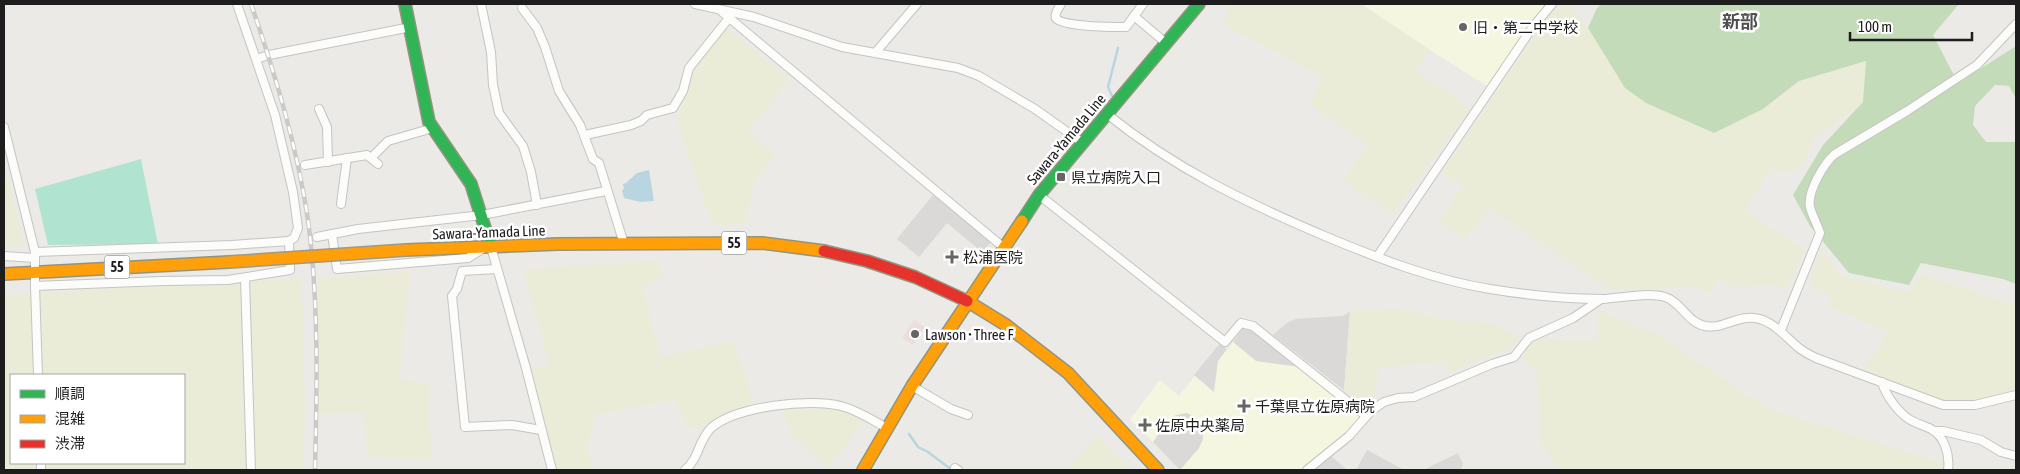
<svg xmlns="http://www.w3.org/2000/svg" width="2020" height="474" viewBox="0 0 2020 474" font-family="'Asap Condensed','Noto Sans JP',sans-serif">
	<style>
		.commercial { fill: #eededa }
		.education { fill: #f5f6e0 }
		.religious { fill: #dad9d7 }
		.farmland { fill: #ebecd8; fill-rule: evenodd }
		.forest { fill: #c4dbba }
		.pitch { fill: #b0e4d1 }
		.water { fill: #b8d5e0 }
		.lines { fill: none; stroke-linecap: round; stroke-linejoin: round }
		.stream { stroke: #b8d5e0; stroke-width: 2.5 }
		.street-casing { stroke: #c4c4c2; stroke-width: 10 }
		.fast-casing { stroke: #92957e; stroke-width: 14 }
		.slow-casing { stroke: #92957e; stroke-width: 14 }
		.jam-casing { stroke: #92957e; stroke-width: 14 }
		.street { stroke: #fcfcfb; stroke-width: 8 }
		.fast { stroke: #30b455; stroke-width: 11 }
		.slow { stroke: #ff9f0a; stroke-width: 11 }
		.jam { stroke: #e5322d; stroke-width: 11 }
		.rail-casing { stroke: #cacac9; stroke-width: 4.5 }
		.rail { stroke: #fff; stroke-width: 2.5; stroke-dasharray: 8; stroke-linecap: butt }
		.slow-bridge-casing { stroke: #a29982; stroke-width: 14; stroke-linecap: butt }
		.slow-bridge { stroke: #ff9f0a; stroke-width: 11 }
		.poi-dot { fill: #656563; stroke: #fff; stroke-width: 2 }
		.labels { text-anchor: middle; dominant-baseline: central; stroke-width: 5; stroke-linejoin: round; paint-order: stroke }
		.shield { fill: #fff; stroke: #616161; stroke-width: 1 }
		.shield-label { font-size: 14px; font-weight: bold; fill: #1d1d1d }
		.poi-label { font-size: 15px; fill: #1d1d1d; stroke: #fff; text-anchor: start }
		.street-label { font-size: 15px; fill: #1d1d1d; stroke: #fff }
		.quarter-label { font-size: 18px; font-weight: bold; fill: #505050; stroke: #fff }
	</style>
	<rect width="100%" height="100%" fill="#eceae6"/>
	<polygon class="commercial" points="914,320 925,327 913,345 902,338"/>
	<g class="education">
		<polygon points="1361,4 1546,4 1489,87 1430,50"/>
		<polygon points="1244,327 1251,328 1361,415 1348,433 1300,470 1181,470 1130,419 1160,380 1179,396 1220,343 1228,349"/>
	</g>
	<g class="religious">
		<polygon points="933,195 991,242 982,252 947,223 919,257 897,239"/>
		<polygon points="1350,311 1344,390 1273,335 1288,322 1296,319 1343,316"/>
		<polygon points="1244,327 1251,328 1300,367 1256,361 1233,342"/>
		<polygon points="1220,343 1227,349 1218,361 1214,392 1194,375"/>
		<polygon points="1187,413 1197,418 1203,425 1203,439 1199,448 1180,470 1153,442 1171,418 1176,415"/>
		<polygon points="1367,450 1404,470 1356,470"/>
		<polygon points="1458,453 1463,464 1461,470 1423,470"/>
		<polygon points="1330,455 1347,470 1312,470"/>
	</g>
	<g class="farmland">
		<polygon points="1223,4 1283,4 1285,5 1287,4 1361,4 1430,50 1416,72 1471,108 1392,214 1343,180 1368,145 1311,105 1321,76 1224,25 1228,12"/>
		<polygon points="1571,6 1603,49 1763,109 1799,81 1866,61 1863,102 1811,141 1807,161 1794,172 1770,170 1745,210 1805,250 1787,287 1762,285 1735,287 1718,281 1710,293 1688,286 1650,290 1609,289 1489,208 1465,240 1440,221 1463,186 1442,172 1550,12"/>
		<polygon points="727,28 790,80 748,131 775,156 755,180 745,224 712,225 677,122 692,69"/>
		<polygon points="4,163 24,246 4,246"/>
		<polygon points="1821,249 1842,276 1909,292 1922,274 2016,306 2016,392 1975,402 1944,402 1863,371 1888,333 1826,304 1830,295 1809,285"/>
		<polygon points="657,260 663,276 643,287 660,357 734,340 754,404 691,430 674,400 595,415 587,448 594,470 555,470 528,368 549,365 523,269"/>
		<polygon points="410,272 399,378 429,384 431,459 368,458 362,414 316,413 317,278"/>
		<path d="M302,278L305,414L303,470H4V295ZM11,375H184V463H11Z"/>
		<polygon points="1399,308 1441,319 1493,323 1519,337 1511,348 1447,373 1446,362 1380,367 1374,397 1364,406 1344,390 1350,311"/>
		<polygon points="1597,310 1656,333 1766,408 1946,464 1959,470 1561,470 1540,443 1537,373 1522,359 1532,338 1598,341"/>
		<polygon points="786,408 831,409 845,412 864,421 828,468 790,433 784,414 784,409"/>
		<polygon points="1098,435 1131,470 1066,470"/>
	</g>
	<polygon class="forest" points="1602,4 1959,4 1933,35 1958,83 2016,46 2016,99 2009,86 1995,85 1975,106 1973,125 1986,142 2016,142 2016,284 2003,279 1921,263 1909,285 1849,273 1810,226 1793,195 1823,145 1863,102 1866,61 1799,81 1763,109 1714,133 1646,103 1625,88 1588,28 1597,8"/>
	<polygon class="pitch" points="141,159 158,244 48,245 35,189"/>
	<polygon class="water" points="649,170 654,201 640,202 624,198 622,190 624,189 623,184 626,183 637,173"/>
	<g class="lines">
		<g class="stream">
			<polyline points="1112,96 1108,87 1118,48"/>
			<polyline points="909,434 918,447 928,452 952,470"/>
		</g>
		<defs>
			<g id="street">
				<polyline points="481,4 491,52 493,85 499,113 523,146 531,172 537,205"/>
				<polyline points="695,4 754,17 842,47 958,68 979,76 1035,109 1083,143"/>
				<path d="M1061,4C1059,8 1054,13 1056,18C1061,27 1115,27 1126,27L1143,4"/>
				<polyline points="522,8 537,28 545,47 559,91 580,125 593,159 599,163 624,244"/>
				<polyline points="721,11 1003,247"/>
				<polyline points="1134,16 1166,43"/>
				<polyline points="875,53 917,4"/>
				<polyline points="256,59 269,55 411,27"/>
				<polyline points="319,109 327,127 328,162"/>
				<path d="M1107,114C1175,169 1247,203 1327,237C1380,259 1434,280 1490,289C1527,295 1565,299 1603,299C1620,298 1648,292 1665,297C1681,302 1688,323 1705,326C1721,329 1732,319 1747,318C1770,316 1783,335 1799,348C1804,352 1810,355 1816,358L1943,405H1975L2016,395"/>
				<polyline points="4,127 35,252 35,286 163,281 228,280 290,270 289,241"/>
				<polyline points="585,135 631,125 641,121 647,115 673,108 683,91 689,68 729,18"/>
				<polyline points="371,158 388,141 433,128"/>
				<polyline points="305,165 367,155 378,164"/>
				<polyline points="1039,195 1225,342 1241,323 1253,326 1366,416"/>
				<polyline points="341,204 347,158"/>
				<polyline points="332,234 337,269 468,258 484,248"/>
				<polyline points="317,237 358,229 482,215 606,191"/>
				<polyline points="491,247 526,368 552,470"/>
				<polyline points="35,252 232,245 289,241 294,238 298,228 293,192 275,115 237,4"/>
				<polyline points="4,256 35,258"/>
				<polyline points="1377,257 1532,28 1552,4"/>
				<polyline points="497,269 462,271 457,289 452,296 465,427 512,425 541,430"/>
				<polyline points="245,278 251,470"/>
				<polyline points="35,286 38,375"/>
				<path d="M1781,330L1820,233C1817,224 1812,215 1810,207C1807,192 1824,163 1835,154L1907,111L1977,65L2016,24"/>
				<path d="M1882,382C1885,394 1896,409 1906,417C1913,423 1923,425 1931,429C1945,436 1950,456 1948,470"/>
				<polyline points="912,386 951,409 968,415"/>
				<polyline points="1934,431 1943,431 1981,440 2001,452 2016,456"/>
				<polyline points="41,463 41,470"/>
				<polyline points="955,468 958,470"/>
				<path d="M685,470C699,459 698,441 711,428C736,406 810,398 841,406C857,410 872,420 887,428"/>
				<polyline points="1307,470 1349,436 1371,411 1384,402 1398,398 1414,397 1492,364 1514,357 1529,338 1573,318 1601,299"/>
			</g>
			<g id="fast">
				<polyline points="405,4 429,122 471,184 491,247"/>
				<polyline points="1022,221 1039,195 1199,4"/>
			</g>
			<g id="slow">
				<polyline points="406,250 558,244 762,243 824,251"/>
				<polyline points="4,274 229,262"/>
				<polyline points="967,301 1006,325 1068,373 1158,470"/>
				<polyline points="863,470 912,386 1022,221"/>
			</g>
			<polyline id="jam" points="824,251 867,261 915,277 967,301"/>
		</defs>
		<use href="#street" class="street-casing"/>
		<use href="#fast" class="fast-casing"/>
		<use href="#slow" class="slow-casing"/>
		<use href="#jam" class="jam-casing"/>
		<use href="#street" class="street"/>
		<use href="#fast" class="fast"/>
		<use href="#slow" class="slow"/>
		<use href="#jam" class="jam"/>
		<defs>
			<path id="rail" d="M251,4C275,74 297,146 308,220C319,303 317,387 315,470"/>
		</defs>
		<use href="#rail" class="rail-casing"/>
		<use href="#rail" class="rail"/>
		<defs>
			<polyline id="slow-bridge" points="229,262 406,250"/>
		</defs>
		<use href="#slow-bridge" class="slow-bridge-casing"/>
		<use href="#slow-bridge" class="slow-bridge"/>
	</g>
	<g class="poi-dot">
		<circle cx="1463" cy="27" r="5"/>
		<rect x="1056" y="172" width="10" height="10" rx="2.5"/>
		<path d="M949.5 249.5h5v5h5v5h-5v5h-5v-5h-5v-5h5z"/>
		<circle cx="915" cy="334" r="5"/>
		<path d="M1241.5 398.5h5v5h5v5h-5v5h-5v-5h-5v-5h5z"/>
		<path d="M1142.5 417.5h5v5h5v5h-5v5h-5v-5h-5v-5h5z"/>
	</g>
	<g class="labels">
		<g class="shield">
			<rect x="721.5" y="231.5" width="25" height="23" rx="4"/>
			<rect x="104.5" y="255.5" width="25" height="23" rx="4"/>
		</g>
		<g class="shield-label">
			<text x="734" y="243">55</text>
			<text x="117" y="267">55</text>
		</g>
		<g class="poi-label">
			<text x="1473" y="27">旧・第二中学校</text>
			<text x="1071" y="177">県立病院入口</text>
			<text x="963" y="257">松浦医院</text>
			<text x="925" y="334">Lawson･Three F</text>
			<text x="1255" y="406">千葉県立佐原病院</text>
			<text x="1155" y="425">佐原中央薬局</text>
		</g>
		<g class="street-label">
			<text transform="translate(1066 139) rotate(-50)">Sawara-Yamada Line</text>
			<text transform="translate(489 232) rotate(-2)">Sawara-Yamada Line</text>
		</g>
		<g class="quarter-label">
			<text x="1740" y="21">新部</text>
		</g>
	</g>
	<rect width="2020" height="474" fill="none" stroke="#1d1d1d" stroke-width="10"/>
	<rect x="10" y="374" width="175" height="90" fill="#ffffff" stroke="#a5a5a5"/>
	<rect x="20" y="390" width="25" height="8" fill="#30b455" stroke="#a5a5a5"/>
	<text x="55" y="399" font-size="15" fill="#1d1d1d">順調</text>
	<rect x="20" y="415" width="25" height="8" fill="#ff9f0a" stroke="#a5a5a5"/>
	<text x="55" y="424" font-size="15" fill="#1d1d1d">混雑</text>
	<rect x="20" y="440" width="25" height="8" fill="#e5322d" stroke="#a5a5a5"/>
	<text x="55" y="449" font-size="15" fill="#1d1d1d">渋滞</text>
	<path d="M1850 32v8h122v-8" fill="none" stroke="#1d1d1d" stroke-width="2.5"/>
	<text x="1858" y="32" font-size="15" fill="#1d1d1d" stroke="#ffffff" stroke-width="4" paint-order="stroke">100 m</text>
</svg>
